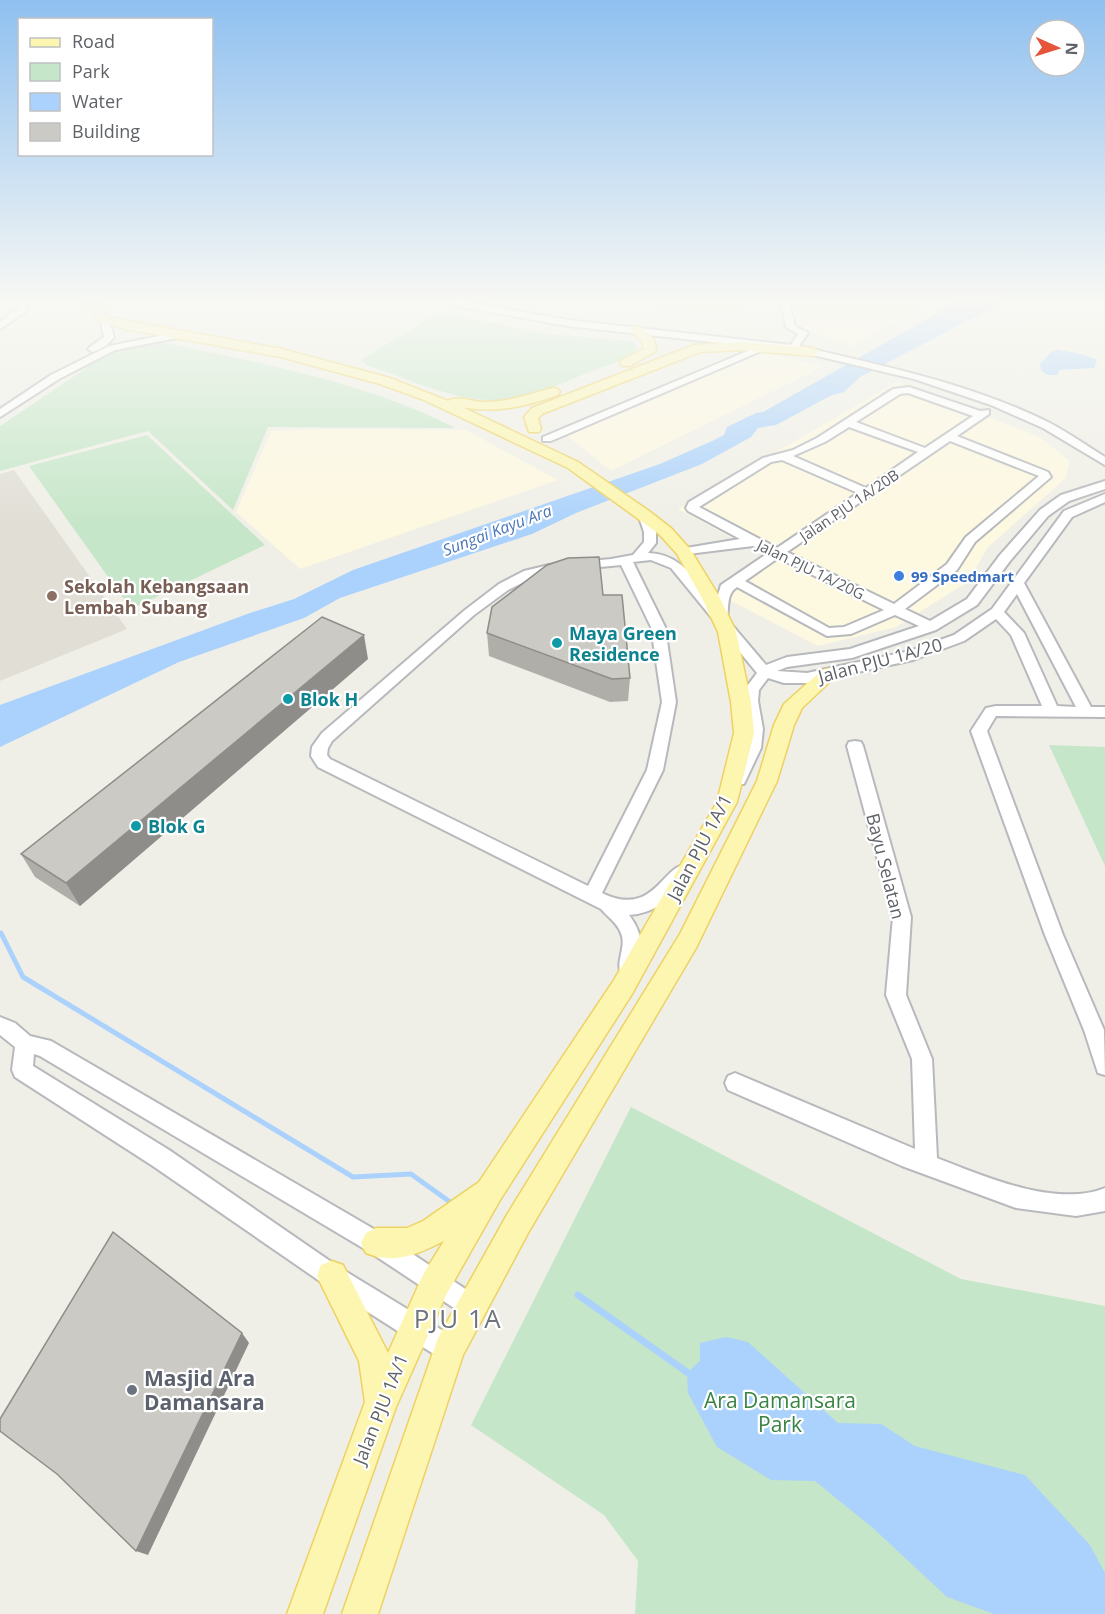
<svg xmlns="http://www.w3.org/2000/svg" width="1105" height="1614" viewBox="0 0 1105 1614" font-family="'Open Sans',sans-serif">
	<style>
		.commercial { fill: #fdf8e0 }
		.education { fill: #e0ded5 }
		.green { fill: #c5e6c8 }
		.water { fill: #abd2fc }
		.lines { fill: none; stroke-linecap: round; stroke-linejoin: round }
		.stream-far1 { stroke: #abd2fc; stroke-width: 5 }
		.stream { stroke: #abd2fc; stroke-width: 7 }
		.minor-casing { stroke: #b7b9bd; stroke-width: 4 }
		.major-casing { stroke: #edd263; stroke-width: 3 }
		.minor { fill: #fff; fill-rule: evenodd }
		.major { fill: #fcf6b0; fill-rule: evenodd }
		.wall { fill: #afaea9 }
		.shaded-wall { fill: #8f8d89 }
		.building { fill: #cccac4; stroke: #8f8d89; stroke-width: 1.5 }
		.shop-dot { fill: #3f7fe0; stroke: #fff; stroke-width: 2 }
		.education-dot { fill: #8d6e63; stroke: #fff; stroke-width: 2 }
		.culture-dot { fill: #0f9aa8; stroke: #fff; stroke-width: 2 }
		.worship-dot { fill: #6b7280; stroke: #fff; stroke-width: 2 }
		.labels { text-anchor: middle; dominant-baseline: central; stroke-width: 4.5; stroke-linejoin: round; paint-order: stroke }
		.far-street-label { font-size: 15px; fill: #5f6267; stroke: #fff }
		.far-shop-label { font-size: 15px; font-weight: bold; fill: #366cbe; stroke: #fff; text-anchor: start }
		.far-water-label { font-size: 16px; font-style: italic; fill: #4a77b8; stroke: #fff }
		.education-label { font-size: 18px; font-weight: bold; fill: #785e54; stroke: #fff; text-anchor: start }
		.culture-label { font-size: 18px; font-weight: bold; fill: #0d838f; stroke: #fff; text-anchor: start }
		.street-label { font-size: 18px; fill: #5f6267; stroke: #fff }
		.near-worship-label { font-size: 21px; font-weight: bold; fill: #5b616d; stroke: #fff; text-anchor: start }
		.near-park-label { font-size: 21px; fill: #388442; stroke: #fff }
		.near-quarter-label { font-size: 26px; letter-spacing: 1.5px; fill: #707479; stroke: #fff }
	</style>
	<rect width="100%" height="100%" fill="#f0efe7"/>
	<g class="commercial">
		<polygon points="599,302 747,302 747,303 735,311 715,314"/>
		<polygon points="791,302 929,302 853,346 796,327"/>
		<polygon points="760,352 824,366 611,471 565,434"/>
		<polygon points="897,382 1040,437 1070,461 1066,478 987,548 969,581 896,627 818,646 731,601 726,588 764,555 678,509"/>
		<polygon points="324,429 466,430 558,480 300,569 236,512 271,431"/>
	</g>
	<polygon class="education" points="14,470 127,629 0,681 0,474"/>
	<g class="green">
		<path d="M440,312L547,334L631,341L638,346C633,360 608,364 595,370C570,379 544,393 517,398C466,408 415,381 367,365L361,360Z"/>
		<path d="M158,341C257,363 364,381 455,428L268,427L233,510L148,431L0,471V426L110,352Z"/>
		<polygon points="147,435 265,545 131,609 29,466"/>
		<polygon points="1049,745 1105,747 1105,866"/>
		<polygon points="631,1107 961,1279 1105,1306 1105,1614 635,1614 638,1561 604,1515 471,1425"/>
	</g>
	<g class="water">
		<polygon points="957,302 1003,302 860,377 844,392 830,396 776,425 758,428 751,437 702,464 576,513 532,534 340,598 304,618 179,662 0,747 0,705 250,613 294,599 353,570 660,464 712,441 724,435 727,427 756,413 763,412"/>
		<path d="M1057,350C1071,352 1085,354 1097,360L1094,368L1060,370L1057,375H1047L1041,370L1040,364L1051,352Z"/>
		<polygon points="726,1337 748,1342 838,1423 881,1424 915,1446 1025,1475 1090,1545 1105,1573 1105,1614 994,1614 947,1597 874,1529 815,1481 771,1480 717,1447 688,1393 687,1373 700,1361 700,1343"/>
	</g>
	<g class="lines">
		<polyline class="stream-far1" points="1,933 23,977 353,1177 411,1174 450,1202"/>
		<polyline class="stream" points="578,1295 691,1375"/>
		<defs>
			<g id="minor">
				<polygon points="22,302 30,302 25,312 0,329 0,322 18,308"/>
				<path d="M448,302H466L568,320L791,345L798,334L786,327L781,302H789L795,326L808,333L799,346C884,366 972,384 1050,423C1069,433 1087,446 1105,457V465L1043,428L991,405L914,379L796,351L792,353L768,348L551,441H543V437L757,347L568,326L452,305Z"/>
				<polygon points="100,317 108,319 114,337 107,345 93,352 88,349 90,347 104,337"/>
				<polygon points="174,333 179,336 177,338 115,350 59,379 0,417 0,409 51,375 109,346"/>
				<path d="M909,387L980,411L989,410V414L957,436L1048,472L1051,477L975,542L957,570L905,609L930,621L967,599L1000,555L1040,510L1061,495L1105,481V489L1069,501L1048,516L1010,561L977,605L936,630L852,658L787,667L777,671L807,673L910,651L954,635L992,609L1064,511L1105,494V502L1072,517L1024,583L1091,707H1105V717L996,716L987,731L1063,935L1104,1030L1105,1075L1098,1073L1084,1030L1045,935L971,731L986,708L996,706H1042L1011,635L996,619L964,641L913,660L807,683H784L768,678L759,690L758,701L763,729L761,748L744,784H732L730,780L745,748L747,729L744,701L745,689L757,673L671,568L651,560L633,562L665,627L676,702L663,770L602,893C657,920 664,858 689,866L692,871C680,894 655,914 629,915C643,933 645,953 635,974L628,976L621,974C615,961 628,945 620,931C616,922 607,916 601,909L318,767L311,756L312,747L322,733L465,610L499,584L524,571L549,565L611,559L633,555L644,542V532L638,514L640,511H648L656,532V543L648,553C683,554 695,581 715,605L721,585L768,553L753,546L680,555L678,552L680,549L740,539L688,511L686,508L689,502L763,458L793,450L817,438L893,389ZM908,393L973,416L925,448L856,422L900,394ZM849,427L918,452L866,488L793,456L825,442ZM950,441L1039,476L966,537L947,564L894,604L787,552ZM782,460L858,493L777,548L699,507L771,462ZM778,558L884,610L844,627L829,628L745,581ZM621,565L651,627L662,702L647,770L588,886L330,759L327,755L328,748L332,741L474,615L508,590L534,577L549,572ZM737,587L827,636L851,634L895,615L919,626L850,649L787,657L766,665L727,619C729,608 726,594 737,587ZM1017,594L1076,707L1057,706L1024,633L1004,612Z"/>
				<path d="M855,741L861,742L863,746L911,917L906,995L932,1059L937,1158C983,1176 1056,1208 1105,1188V1211L1076,1216L1016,1208L902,1166L728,1090L725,1083L728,1076L735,1073L915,1149L912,1059L886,995L893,917L847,746L849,742Z"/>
				<polygon points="0,1017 15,1023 30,1036 51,1041 384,1235 479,1298 483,1306 479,1314 471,1318 463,1314 368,1251 40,1056 34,1054 33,1066 169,1150 340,1268 458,1340 461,1349 458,1358 449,1361 440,1358 324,1284 153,1166 15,1077 12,1070 15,1047 0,1035"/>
			</g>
			<g id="major">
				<path d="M86,302H98L107,317L282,349L390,378L448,401C457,395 473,402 484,402C509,402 529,394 553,388L558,389L560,392L558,395C527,406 495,414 462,407L578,462L649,511L671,528L690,549L720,598L736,632L751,702L754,733L737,802L632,994L500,1200L446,1295L396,1407L323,1614H287L365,1402L359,1361L317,1276L321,1265L332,1261L343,1265L388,1353L424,1273L444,1241C418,1254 395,1265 366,1253L361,1243L366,1233L376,1228H407L423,1221L479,1182L614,980L717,802L734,733L731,702L718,632L702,598L677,554L659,534L568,468L424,400L380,384L281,357L125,329L99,321Z"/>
				<path d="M635,326C647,330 656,338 656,351L630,366H622L620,363L622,360L644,349L642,340L629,330Z"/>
				<polygon points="742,342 813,348 819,352 813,356 742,350 700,352 542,414 538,418 541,429 539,432 529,432 524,417 532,408 694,345"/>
				<polygon points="828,669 835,671 837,675 802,708 794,725 777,781 696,948 528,1233 463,1355 378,1614 342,1614 438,1338 508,1213 680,934 757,781 774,725 784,704 821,671"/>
			</g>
		</defs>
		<use href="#minor" class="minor-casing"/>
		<use href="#major" class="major-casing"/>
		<use href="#minor" class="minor"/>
		<use href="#major" class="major"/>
	</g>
	<g class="wall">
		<polygon points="687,302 707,302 706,303"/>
		<polygon points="603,595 630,678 628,701 610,702 489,656 487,633"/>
		<polygon points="368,659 80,906 35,877 21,854"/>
	</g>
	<g class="shaded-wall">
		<polygon points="364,635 368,659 80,906 66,883"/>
		<polygon points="242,1333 249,1343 148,1555 136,1551"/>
	</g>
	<g class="building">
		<polygon points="599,557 603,595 622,595 630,678 612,679 487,633 492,607 547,565 568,558"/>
		<polygon points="322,617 364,635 66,883 21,854"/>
		<polygon points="113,1232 242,1333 136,1551 57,1474 0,1431 0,1419"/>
	</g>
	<linearGradient id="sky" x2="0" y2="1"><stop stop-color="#8fc0f0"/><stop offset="0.57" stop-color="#f8f8f4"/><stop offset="1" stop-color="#f8f8f4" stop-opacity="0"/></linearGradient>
	<rect width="1105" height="528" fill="url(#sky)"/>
	<circle class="shop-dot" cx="899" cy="576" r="6"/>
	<circle class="education-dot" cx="52" cy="596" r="6"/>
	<g class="culture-dot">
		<circle cx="557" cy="643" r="6"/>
		<circle cx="288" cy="699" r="6"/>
		<circle cx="136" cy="826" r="6"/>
	</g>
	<circle class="worship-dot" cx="132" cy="1390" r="6"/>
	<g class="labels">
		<g class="far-street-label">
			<text transform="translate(849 505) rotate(-34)">Jalan PJU 1A/20B</text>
			<text transform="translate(811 569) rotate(26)">Jalan PJU 1A/20G</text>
		</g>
		<g class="far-shop-label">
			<text x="911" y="576">99 Speedmart</text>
		</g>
		<g class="far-water-label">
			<text transform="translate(497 530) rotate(-21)">Sungai Kayu Ara</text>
		</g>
		<g class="education-label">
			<text x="64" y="586">Sekolah Kebangsaan<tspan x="64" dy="21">Lembah Subang</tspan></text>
		</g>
		<g class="culture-label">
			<text x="569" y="633">Maya Green<tspan x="569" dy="21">Residence</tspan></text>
			<text x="300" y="699">Blok H</text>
			<text x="148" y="826">Blok G</text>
		</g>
		<g class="street-label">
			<text transform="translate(880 660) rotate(-15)">Jalan PJU 1A/20</text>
			<text transform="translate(699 847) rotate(-62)">Jalan PJU 1A/1</text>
			<text transform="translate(886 866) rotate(76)">Bayu Selatan</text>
			<text transform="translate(380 1409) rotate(-68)">Jalan PJU 1A/1</text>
		</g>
		<g class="near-worship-label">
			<text x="144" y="1378">Masjid Ara<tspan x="144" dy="24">Damansara</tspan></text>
		</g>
		<g class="near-park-label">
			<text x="780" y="1400">Ara Damansara<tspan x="780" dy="24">Park</tspan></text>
		</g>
		<g class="near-quarter-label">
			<text x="458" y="1318">PJU 1A</text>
		</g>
	</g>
	<rect x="18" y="18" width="195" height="138" fill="#ffffff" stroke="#bfc0c2" stroke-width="1.5"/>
	<rect x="30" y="38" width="30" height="9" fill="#fcf6b0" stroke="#bfc0c2" stroke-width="1.5"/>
	<text x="72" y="48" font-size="18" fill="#5f6267">Road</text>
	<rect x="30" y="63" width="30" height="18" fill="#c5e6c8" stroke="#bfc0c2" stroke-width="1.5"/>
	<text x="72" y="78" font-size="18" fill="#5f6267">Park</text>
	<rect x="30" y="93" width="30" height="18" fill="#abd2fc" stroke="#bfc0c2" stroke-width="1.5"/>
	<text x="72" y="108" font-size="18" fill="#5f6267">Water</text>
	<rect x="30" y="123" width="30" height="18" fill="#cccac4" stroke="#bfc0c2" stroke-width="1.5"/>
	<text x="72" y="138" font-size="18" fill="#5f6267">Building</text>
	<g transform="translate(1057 48) rotate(93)"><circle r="28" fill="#ffffff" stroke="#bfc0c2" stroke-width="1.5"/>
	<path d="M0-4.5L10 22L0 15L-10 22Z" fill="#e4553a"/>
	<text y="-9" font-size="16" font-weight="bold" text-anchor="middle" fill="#5f6267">N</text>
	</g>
</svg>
